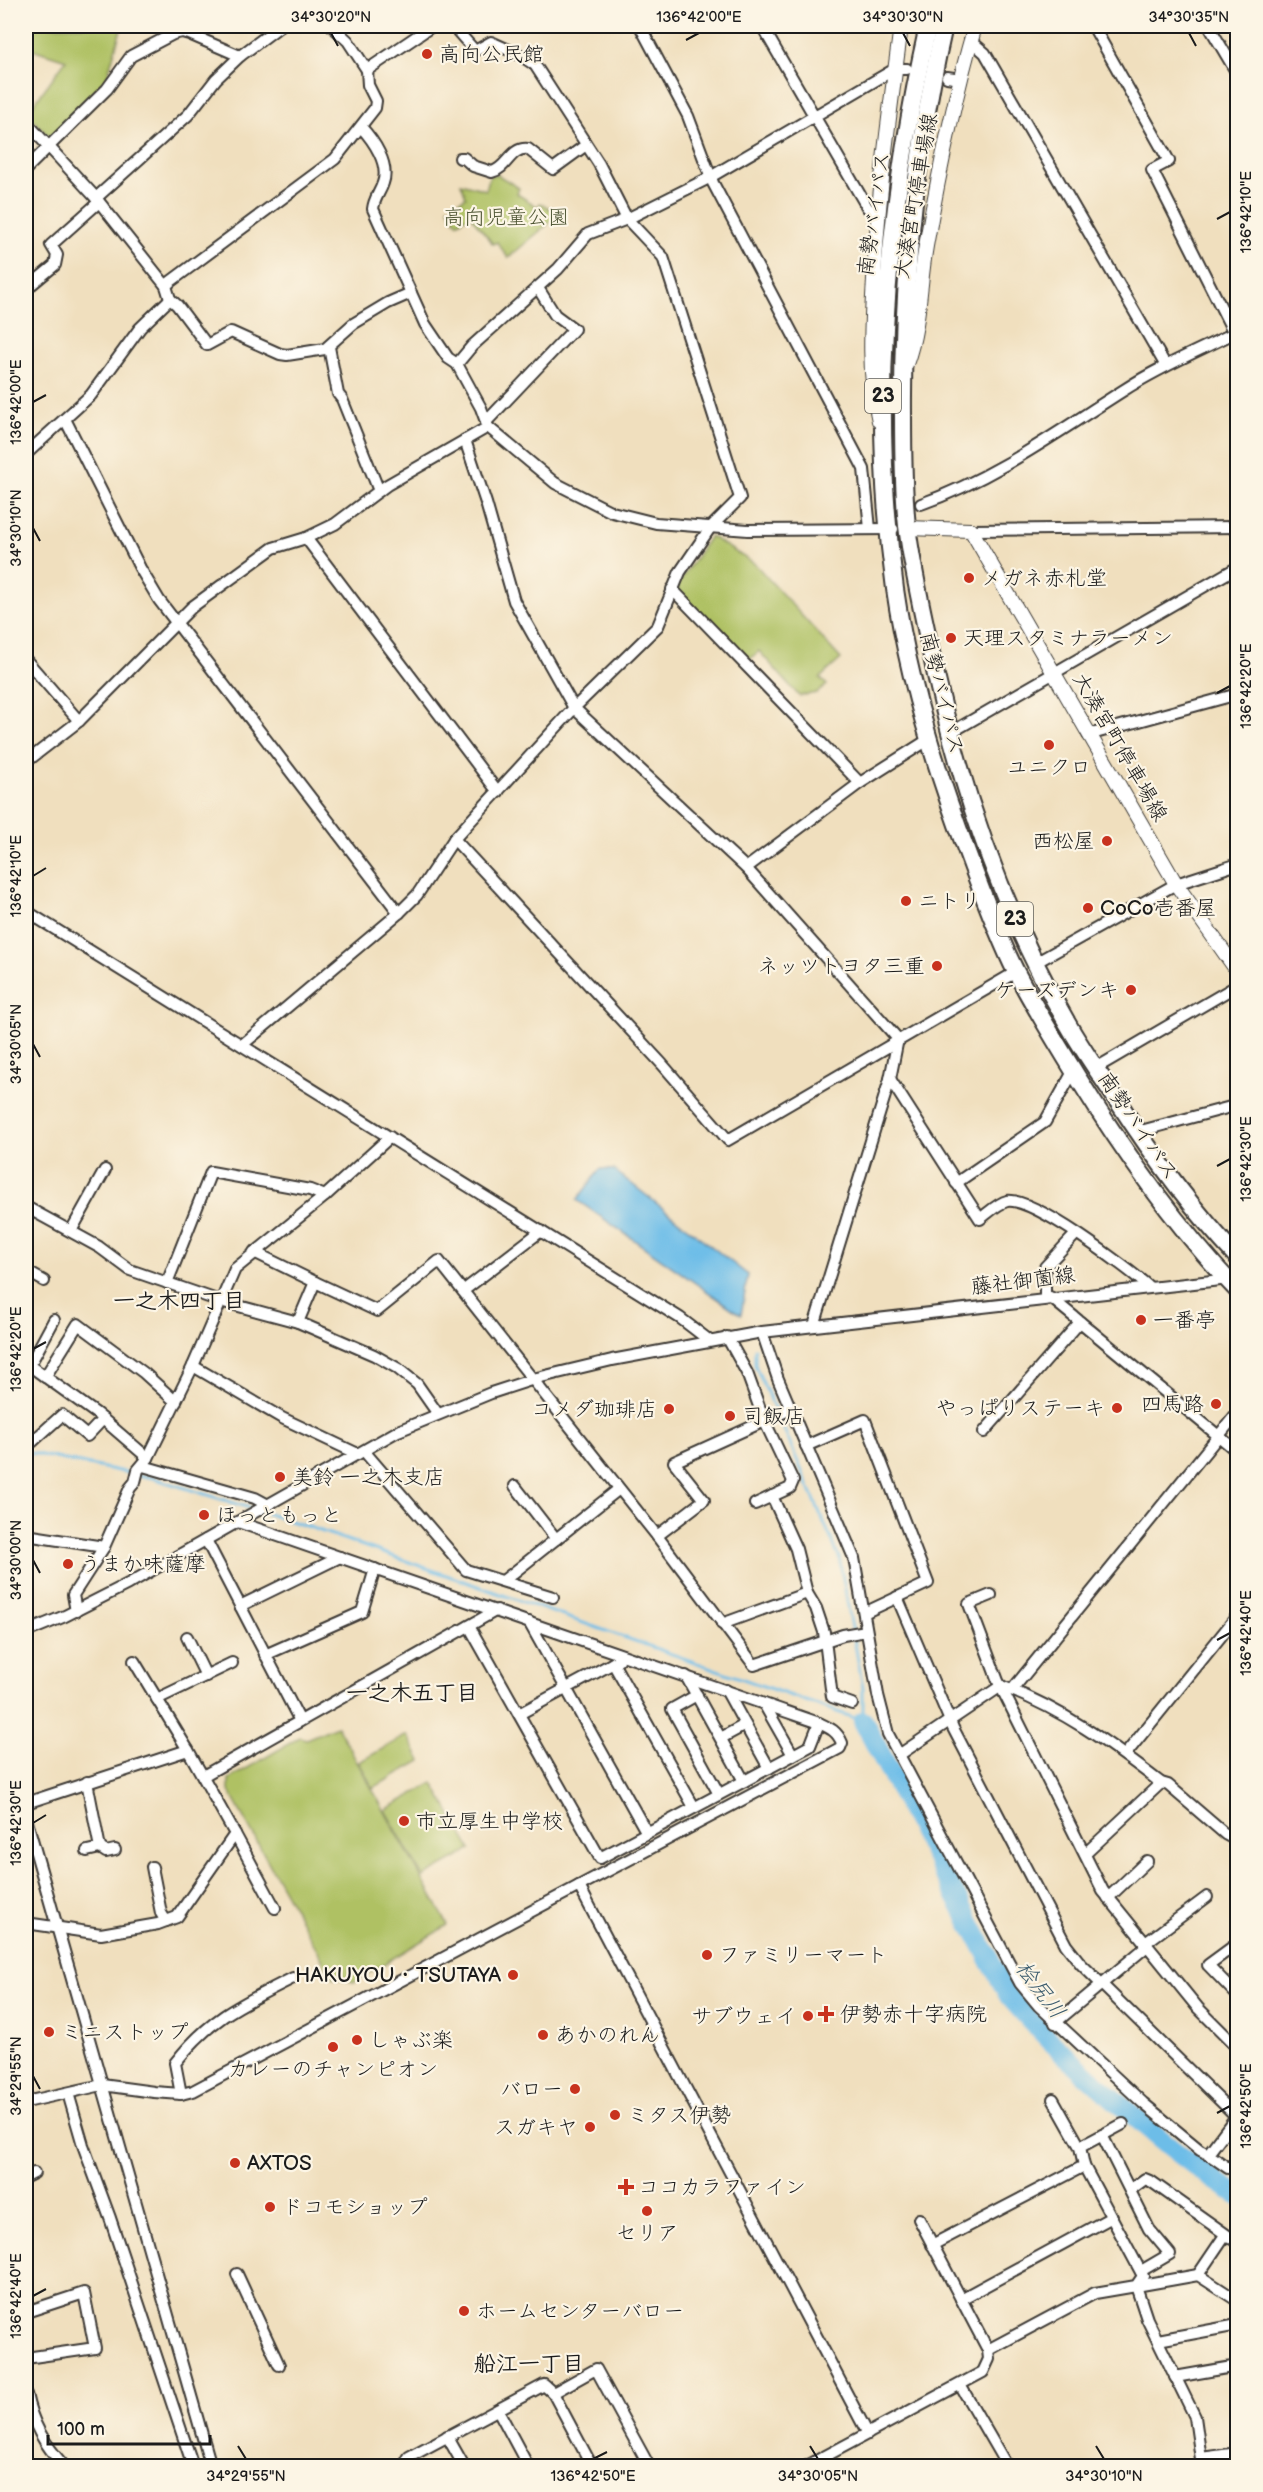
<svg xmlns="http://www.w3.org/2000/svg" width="1263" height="2492" viewBox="0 0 1263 2492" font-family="'Balsamiq Sans','Klee One',sans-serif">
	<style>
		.green { fill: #afc164; stroke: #666e40; stroke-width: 1.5 }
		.water { fill: #6dbde8; stroke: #446c82; stroke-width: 1.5 }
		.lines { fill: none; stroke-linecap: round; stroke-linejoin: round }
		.stream { stroke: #6dbde8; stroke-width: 3 }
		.river { stroke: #6dbde8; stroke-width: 20 }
		.minor-casing { stroke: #3c3934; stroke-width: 14 }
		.major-casing { stroke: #3c3934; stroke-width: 16 }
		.highway-casing { stroke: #3c3934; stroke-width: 20 }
		.minor { stroke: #fff; stroke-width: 10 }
		.major { stroke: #fff; stroke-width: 14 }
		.highway { stroke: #fff; stroke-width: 16 }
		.ticks { fill: none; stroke: #1c1c1c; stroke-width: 2 }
		.poi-dot { fill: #c8321e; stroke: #fcf5e5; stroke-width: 2 }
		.labels { text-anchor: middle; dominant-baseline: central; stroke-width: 4.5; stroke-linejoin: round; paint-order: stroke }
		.shield { fill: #fcf5e5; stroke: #5f5d58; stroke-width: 1.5 }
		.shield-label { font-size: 20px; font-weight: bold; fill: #1c1c1c }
		.poi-label { font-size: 21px; fill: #1c1c1c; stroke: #fcf5e5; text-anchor: start }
		.street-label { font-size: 21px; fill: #1c1c1c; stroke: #fcf5e5 }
		.park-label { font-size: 21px; fill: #4f5635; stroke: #fcf5e5 }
		.neighbourhood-label { font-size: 22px; font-weight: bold; fill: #1c1c1c; stroke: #fcf5e5 }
		.water-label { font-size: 22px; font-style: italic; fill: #3c5c6e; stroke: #fcf5e5 }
		.neatline { fill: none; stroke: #1c1c1c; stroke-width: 2 }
		.ticks-label { font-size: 15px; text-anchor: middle; fill: #1c1c1c }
	</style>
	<rect width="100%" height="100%" fill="#fcf5e5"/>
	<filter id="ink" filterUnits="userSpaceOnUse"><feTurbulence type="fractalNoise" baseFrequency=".0167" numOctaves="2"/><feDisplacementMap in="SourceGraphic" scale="12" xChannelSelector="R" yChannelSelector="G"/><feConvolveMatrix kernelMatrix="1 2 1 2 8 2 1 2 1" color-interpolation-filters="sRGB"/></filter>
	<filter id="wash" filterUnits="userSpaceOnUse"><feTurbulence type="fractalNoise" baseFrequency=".008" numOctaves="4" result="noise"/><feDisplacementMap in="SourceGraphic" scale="24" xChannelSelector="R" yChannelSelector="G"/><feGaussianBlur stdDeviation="1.35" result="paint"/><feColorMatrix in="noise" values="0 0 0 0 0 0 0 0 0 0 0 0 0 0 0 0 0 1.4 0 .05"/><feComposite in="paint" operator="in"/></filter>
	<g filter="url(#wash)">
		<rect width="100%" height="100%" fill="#f0dfbe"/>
		<g class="green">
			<polygon points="31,26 122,26 104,88 52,137 49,137 27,113 66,60 26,47"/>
			<polygon points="490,175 498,175 519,188 517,194 538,207 540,203 560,214 508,258 497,242 493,244 470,215 457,223 448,208 466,197 461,183 486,190"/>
			<polygon points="710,536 755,564 841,659 820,678 827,685 817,693 799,696 759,651 748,661 678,592 678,584"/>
			<polygon points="337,1726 448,1925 354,1982 332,1977 229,1791 229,1779 300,1737 306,1739"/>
			<polygon points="407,1735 421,1761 373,1788 359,1762"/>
			<polygon points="433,1783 471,1850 423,1877 385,1810"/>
		</g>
		<polygon class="water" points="600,1169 614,1170 748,1275 741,1315 577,1200"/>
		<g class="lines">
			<g class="stream">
				<polyline points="755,1349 755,1365 776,1412"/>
				<polyline points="26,1452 153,1478 253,1509"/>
				<polyline points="262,1512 312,1528 863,1721 863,1688 839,1557 779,1418"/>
			</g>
			<path class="river" d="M863,1721L1009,1996C1045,2039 1086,2075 1128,2111C1162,2141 1198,2171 1238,2195"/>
		</g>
	</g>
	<g filter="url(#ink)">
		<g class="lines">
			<defs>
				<g id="minor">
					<polyline points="332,26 348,41 367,70"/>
					<polyline points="640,26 688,116 713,183 864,469 870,529"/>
					<polyline points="762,26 867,207 877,218"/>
					<polyline points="1093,26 1169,161 1152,170 1238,341"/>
					<polyline points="1209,26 1238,75"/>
					<polyline points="970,40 985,53 1166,366"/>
					<polyline points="947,77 961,79"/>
					<polyline points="26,122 96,198 166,286"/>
					<path d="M361,127C373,140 390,164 383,183C380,193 374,198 373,209L425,324L448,358L457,364L481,408L488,427L555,483L612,512L656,523L748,530L893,529"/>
					<path d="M460,158H464L473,166L492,172C508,168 510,147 528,149L553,169L586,145"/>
					<polyline points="26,169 107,89 131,56 173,34 182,32 189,34 240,56"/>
					<polyline points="96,198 188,115 216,79 240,56 280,26"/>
					<polyline points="26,289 55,265 57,255 51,245 99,202"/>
					<polyline points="170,299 177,305 207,345 231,332 280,354 287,355 325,349 353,324 388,303 411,293"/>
					<polyline points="329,347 338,394 342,399 379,491"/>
					<polyline points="457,364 472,346 558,269 588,234 627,219 707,179 895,69 907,69"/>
					<polyline points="65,419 140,568 159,600 399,913"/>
					<polyline points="486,422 574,329 555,315 538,288"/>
					<polyline points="465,440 486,503 514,601 574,708 746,868 898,1039"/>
					<polyline points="26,454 91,395 140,328 170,299 166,286 170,282 335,159 375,108 376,101 368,85 367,70 432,26"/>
					<path d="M921,504C995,478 1059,431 1124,390C1159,367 1200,350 1238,331"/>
					<polyline points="971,530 1238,527"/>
					<polyline points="306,538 498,792"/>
					<polyline points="672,589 860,783"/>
					<polyline points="26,660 79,721"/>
					<polyline points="950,733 1238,567"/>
					<polyline points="1088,735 1238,694"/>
					<polyline points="26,762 79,721 192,607 273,548 306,538 335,524 387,485 488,427"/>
					<polyline points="454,839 662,1064 728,1140 1016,972"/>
					<polyline points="746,868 860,783 928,740"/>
					<polyline points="26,911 680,1318 710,1341"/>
					<polyline points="1035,963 1176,884 1238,864"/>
					<polyline points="242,1045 399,913 417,895 454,839 574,708 658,626 680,572 710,528 740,498 663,257 627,219 599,164 535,65 520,55 491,42 475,51 453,26"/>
					<polyline points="1096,1068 1238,985"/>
					<path d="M890,1079L980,1219C987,1214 998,1203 1007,1201C1033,1197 1128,1268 1149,1287"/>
					<polyline points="1137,1132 1238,1105"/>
					<polyline points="956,1183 1045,1122 1074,1070"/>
					<polyline points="26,1207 99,1247 130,1270 220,1301 298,1322 374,1355 397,1368 417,1384 438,1414"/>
					<polyline points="71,1231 105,1170"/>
					<polyline points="254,1252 315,1282"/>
					<polyline points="26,1271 44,1281"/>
					<polyline points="167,1283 211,1172 310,1190 325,1196"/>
					<polyline points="463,1291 541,1231"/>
					<polyline points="1050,1297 1238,1452"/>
					<polyline points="1045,1298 1045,1267 1076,1234"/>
					<polyline points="298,1322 315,1282 377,1311 439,1261 657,1536 754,1665 843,1635 866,1631"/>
					<polyline points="814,1326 890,1079 898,1039"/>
					<polyline points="762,1332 778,1379 854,1558 878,1695 888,1734 1020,1983 1039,2006 1143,2103 1200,2150 1208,2154 1238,2114"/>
					<polyline points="727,1337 747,1373 764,1420 793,1481 790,1488 755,1504"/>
					<polyline points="26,1363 97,1414 148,1458"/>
					<polyline points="28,1364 33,1359 54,1320"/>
					<polyline points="193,1366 282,1418 358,1454"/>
					<polyline points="45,1377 78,1324 144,1373 176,1402"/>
					<polyline points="984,1432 1080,1322"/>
					<polyline points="32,1442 62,1415 87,1436 103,1419"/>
					<polyline points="806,1446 865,1420 928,1583 864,1613"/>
					<polyline points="364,1451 466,1570 553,1597"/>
					<polyline points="143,1466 255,1498 268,1505"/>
					<polyline points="515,1486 556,1539"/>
					<polyline points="772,1496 796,1549 807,1593 816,1608 824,1632 832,1697 852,1704"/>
					<path d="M238,1522L819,1723C830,1728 837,1731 842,1743L840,1748L579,1886"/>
					<polyline points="26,1535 104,1547"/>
					<polyline points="657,1536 704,1500 674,1462 791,1409"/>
					<polyline points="206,1540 300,1721"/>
					<polyline points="503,1581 619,1489"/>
					<polyline points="991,1595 969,1604 998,1681 1103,1891 1198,2008 1238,2048"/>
					<polyline points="897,1597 953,1728 1066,1945 1081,1964 1236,2116"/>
					<polyline points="240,1606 340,1557"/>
					<polyline points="76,1611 73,1595 104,1547 130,1488 135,1482 138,1470 148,1458 193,1366 235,1269 325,1196 390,1137"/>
					<polyline points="529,1622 647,1833"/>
					<polyline points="722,1624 807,1593"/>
					<polyline points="469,1626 600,1858 810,1746 819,1723"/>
					<polyline points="26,1632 65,1616 128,1584 398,1431 491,1393 537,1378 612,1360 762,1332 1238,1278"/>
					<polyline points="187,1637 206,1676"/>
					<polyline points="265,1655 362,1612 375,1569"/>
					<polyline points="134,1661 188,1750"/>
					<polyline points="613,1663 694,1807"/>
					<polyline points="686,1676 744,1781"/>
					<polyline points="726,1690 769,1768"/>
					<polyline points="1012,1690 1238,1412"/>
					<polyline points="697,1695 672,1709 719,1794"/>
					<polyline points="157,1699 232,1663"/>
					<polyline points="764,1704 793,1755"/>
					<polyline points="519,1714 619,1660"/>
					<polyline points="721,1738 745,1725"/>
					<path d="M899,1755L1001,1686C1061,1708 1111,1744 1161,1783L1168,1785L1225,1834L1238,1841"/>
					<polyline points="1125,1755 1238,1615"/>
					<polyline points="203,1776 497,1610"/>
					<polyline points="87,1782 100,1848 87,1851"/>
					<polyline points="26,1803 188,1750 235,1834 177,1917 158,1924 101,1934 26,1923"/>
					<polyline points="26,1818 211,2466"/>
					<polyline points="235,1834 275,1908"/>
					<polyline points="100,1848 106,1852 115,1850"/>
					<polyline points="1085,1854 1161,1783"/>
					<polyline points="152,1867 161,1913 166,1921"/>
					<polyline points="1108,1898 1147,1861"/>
					<polyline points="1238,1943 1208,1965 1238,1996"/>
					<polyline points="1144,1944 1207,1897"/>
					<polyline points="1055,2023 1146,1947"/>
					<polyline points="68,2093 83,2145 110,2218 193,2466"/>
					<path d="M181,2094L175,2063C211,2017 242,2004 293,1978"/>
					<polyline points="1053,2099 1080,2147"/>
					<polyline points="26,2102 102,2085 154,2092 181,2094 193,2091 579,1886 868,2434"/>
					<polyline points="1102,2135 1149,2229 1170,2254 1141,2271"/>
					<polyline points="1208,2154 1228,2168"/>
					<polyline points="1084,2166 1080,2147 1123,2124"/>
					<polyline points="26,2177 34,2173"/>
					<polyline points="1130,2190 1145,2179 1152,2182 1238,2243"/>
					<polyline points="932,2245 1084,2166 1143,2276 1136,2286 1095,2293 988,2350"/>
					<polyline points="237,2274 279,2365"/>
					<polyline points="1198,2275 1225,2235"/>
					<polyline points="961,2299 1112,2217"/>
					<polyline points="26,2312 84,2293 95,2348 26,2358"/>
					<polyline points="1158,2340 1238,2325"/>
					<polyline points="1175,2377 1238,2366"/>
					<polyline points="960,2385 1007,2466"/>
					<polyline points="553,2393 596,2369 649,2466"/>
					<path d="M26,2394C32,2423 44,2444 64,2466"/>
					<polyline points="498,2410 528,2466"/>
					<polyline points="447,2436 464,2466"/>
					<polyline points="1201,2458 1238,2453"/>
					<polyline points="404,2466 409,2457 544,2385 553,2393 592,2466"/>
					<polyline points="807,2466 983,2372 989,2359 988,2350 919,2219"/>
					<polyline points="1202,2466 1195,2417 1147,2319 1136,2286 1198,2275 1238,2301"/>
				</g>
				<g id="major">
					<path d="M906,364C920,326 919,286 926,246C939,172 954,98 975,26"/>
					<path d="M879,421C868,375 871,327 874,280C878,194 890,110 901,26"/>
					<polyline points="907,528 971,530 1176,884 1238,972"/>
				</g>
				<g id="highway">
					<path d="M928,26C887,209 869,401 895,589C908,679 935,767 967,852C982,892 997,934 1016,972C1035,1008 1057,1044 1078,1078C1125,1154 1176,1227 1238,1291"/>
					<path d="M944,26C915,153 902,283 903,414C903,451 903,489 907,526C912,566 921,605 929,643C957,780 1002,913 1073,1033C1087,1056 1102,1078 1117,1100C1153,1156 1192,1209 1238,1258"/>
				</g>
			</defs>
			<use href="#minor" class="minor-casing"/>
			<use href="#major" class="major-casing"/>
			<use href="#highway" class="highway-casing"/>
			<use href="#minor" class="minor"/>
			<use href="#major" class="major"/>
			<use href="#highway" class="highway"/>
		</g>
	</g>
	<path class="ticks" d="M331,33L338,46M903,33L910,46M1189,33L1196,46M686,40L699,33M1217,219L1230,212M33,402L46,395M33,528L40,541M1217,693L1230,686M33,876L46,868M33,1044L40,1057M1217,1166L1230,1159M33,1349L46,1342M33,1560L40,1573M1217,1640L1230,1633M33,1823L46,1815M33,2076L40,2089M1217,2113L1230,2106M33,2296L46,2289M238,2446L246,2459M810,2446L818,2459M1096,2446L1104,2459M593,2459L607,2452"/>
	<g class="poi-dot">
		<circle cx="427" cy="54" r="6"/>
		<circle cx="969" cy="578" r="6"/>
		<circle cx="951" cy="638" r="6"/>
		<circle cx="1049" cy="745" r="6"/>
		<circle cx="1107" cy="841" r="6"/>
		<circle cx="906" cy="901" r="6"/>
		<circle cx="1088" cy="908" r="6"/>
		<circle cx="937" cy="966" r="6"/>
		<circle cx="1131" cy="990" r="6"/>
		<circle cx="1141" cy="1320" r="6"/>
		<circle cx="1216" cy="1404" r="6"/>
		<circle cx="1117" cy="1408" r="6"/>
		<circle cx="669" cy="1409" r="6"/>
		<circle cx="730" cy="1416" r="6"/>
		<circle cx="280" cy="1477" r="6"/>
		<circle cx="204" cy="1515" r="6"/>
		<circle cx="68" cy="1564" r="6"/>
		<circle cx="404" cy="1821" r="6"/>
		<circle cx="707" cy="1955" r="6"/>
		<circle cx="513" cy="1975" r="6"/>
		<path d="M823 2005h6v6h6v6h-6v6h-6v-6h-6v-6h6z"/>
		<circle cx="808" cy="2016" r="6"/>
		<circle cx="49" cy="2032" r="6"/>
		<circle cx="543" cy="2035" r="6"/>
		<circle cx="357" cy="2040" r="6"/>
		<circle cx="333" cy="2047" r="6"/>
		<circle cx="575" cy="2089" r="6"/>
		<circle cx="615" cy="2115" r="6"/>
		<circle cx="590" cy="2127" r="6"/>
		<circle cx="235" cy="2163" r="6"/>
		<path d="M623 2178h6v6h6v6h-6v6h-6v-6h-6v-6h6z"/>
		<circle cx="270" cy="2207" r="6"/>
		<circle cx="647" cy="2211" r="6"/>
		<circle cx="464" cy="2311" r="6"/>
	</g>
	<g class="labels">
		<g class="shield">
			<rect x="865" y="379" width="36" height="34" rx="4.5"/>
			<rect x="997" y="902" width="36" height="34" rx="4.5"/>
		</g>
		<g class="shield-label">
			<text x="883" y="396">23</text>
			<text x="1015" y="919">23</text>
		</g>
		<g class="poi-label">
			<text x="439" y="54">高向公民館</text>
			<text x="981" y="578">メガネ赤札堂</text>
			<text x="963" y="638">天理スタミナラーメン</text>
			<text x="1049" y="767" text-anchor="middle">ユニクロ</text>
			<text x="1095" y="841" text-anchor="end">西松屋</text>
			<text x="918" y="901">ニトリ</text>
			<text x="1100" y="908">CoCo壱番屋</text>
			<text x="925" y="966" text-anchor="end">ネッツトヨタ三重</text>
			<text x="1119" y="990" text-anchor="end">ケーズデンキ</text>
			<text x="1153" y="1320">一番亭</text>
			<text x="1204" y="1404" text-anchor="end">四馬路</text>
			<text x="1105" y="1408" text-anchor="end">やっぱりステーキ</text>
			<text x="657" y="1409" text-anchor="end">コメダ珈琲店</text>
			<text x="742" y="1416">司飯店</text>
			<text x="292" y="1477">美鈴 一之木支店</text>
			<text x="216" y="1515">ほっともっと</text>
			<text x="80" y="1564">うまか味薩摩</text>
			<text x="416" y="1821">市立厚生中学校</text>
			<text x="719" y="1955">ファミリーマート</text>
			<text x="501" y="1975" text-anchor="end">HAKUYOU・TSUTAYA</text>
			<text x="840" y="2014">伊勢赤十字病院</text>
			<text x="796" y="2016" text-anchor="end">サブウェイ</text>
			<text x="61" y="2032">ミニストップ</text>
			<text x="555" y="2035">あかのれん</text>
			<text x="369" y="2040">しゃぶ楽</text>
			<text x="333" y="2069" text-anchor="middle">カレーのチャンピオン</text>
			<text x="563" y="2089" text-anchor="end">バロー</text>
			<text x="627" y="2115">ミタス伊勢</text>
			<text x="578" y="2127" text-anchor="end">スガキヤ</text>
			<text x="247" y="2163">AXTOS</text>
			<text x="638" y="2187">ココカラファイン</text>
			<text x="282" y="2207">ドコモショップ</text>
			<text x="647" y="2233" text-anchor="middle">セリア</text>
			<text x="476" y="2311">ホームセンターバロー</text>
		</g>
		<g class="street-label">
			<text transform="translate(916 196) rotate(-80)">大湊宮町停車場線</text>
			<text transform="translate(874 214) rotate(-82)">南勢バイパス</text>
			<text transform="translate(942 693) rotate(76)">南勢バイパス</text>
			<text transform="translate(1120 747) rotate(60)">大湊宮町停車場線</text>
			<text transform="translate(1138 1126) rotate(56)">南勢バイパス</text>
			<text transform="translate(1023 1281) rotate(-7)">藤社御薗線</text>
		</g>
		<g class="park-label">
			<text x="506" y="217">高向児童公園</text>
		</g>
		<g class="neighbourhood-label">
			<text x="179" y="1301">一之木四丁目</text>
			<text x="412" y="1693">一之木五丁目</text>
			<text x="529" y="2364">船江一丁目</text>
		</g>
		<g class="water-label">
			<text transform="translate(1040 1990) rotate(53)">桧尻川</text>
		</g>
	</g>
	<rect width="1263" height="2492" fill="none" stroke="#fcf5e5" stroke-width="66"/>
	<path d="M48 2435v9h162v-9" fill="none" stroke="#1c1c1c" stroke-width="3"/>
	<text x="57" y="2435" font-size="18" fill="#1c1c1c" stroke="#fcf5e5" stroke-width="4.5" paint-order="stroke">100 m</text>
	<rect x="33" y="33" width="1197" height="2426" class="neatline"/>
	<g class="ticks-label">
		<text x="331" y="22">34°30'20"N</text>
		<text x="699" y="22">136°42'00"E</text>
		<text x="903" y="22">34°30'30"N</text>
		<text x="1189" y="22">34°30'35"N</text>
		<text transform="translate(1246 212) rotate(-90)" y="5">136°42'10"E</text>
		<text transform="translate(16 402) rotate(-90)" y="5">136°42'00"E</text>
		<text transform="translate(16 528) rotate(-90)" y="5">34°30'10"N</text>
		<text transform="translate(1246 686) rotate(-90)" y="5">136°42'20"E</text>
		<text transform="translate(16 876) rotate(-90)" y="5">136°42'10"E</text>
		<text transform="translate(16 1044) rotate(-90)" y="5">34°30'05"N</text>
		<text transform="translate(1246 1159) rotate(-90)" y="5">136°42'30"E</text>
		<text transform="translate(16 1349) rotate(-90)" y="5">136°42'20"E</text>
		<text transform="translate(16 1560) rotate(-90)" y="5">34°30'00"N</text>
		<text transform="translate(1246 1633) rotate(-90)" y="5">136°42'40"E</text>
		<text transform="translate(16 1823) rotate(-90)" y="5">136°42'30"E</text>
		<text transform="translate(16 2076) rotate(-90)" y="5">34°29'55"N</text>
		<text transform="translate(1246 2106) rotate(-90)" y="5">136°42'50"E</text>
		<text transform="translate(16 2296) rotate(-90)" y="5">136°42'40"E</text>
		<text x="246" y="2481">34°29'55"N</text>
		<text x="593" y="2481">136°42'50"E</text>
		<text x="818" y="2481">34°30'05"N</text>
		<text x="1104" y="2481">34°30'10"N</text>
	</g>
</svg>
